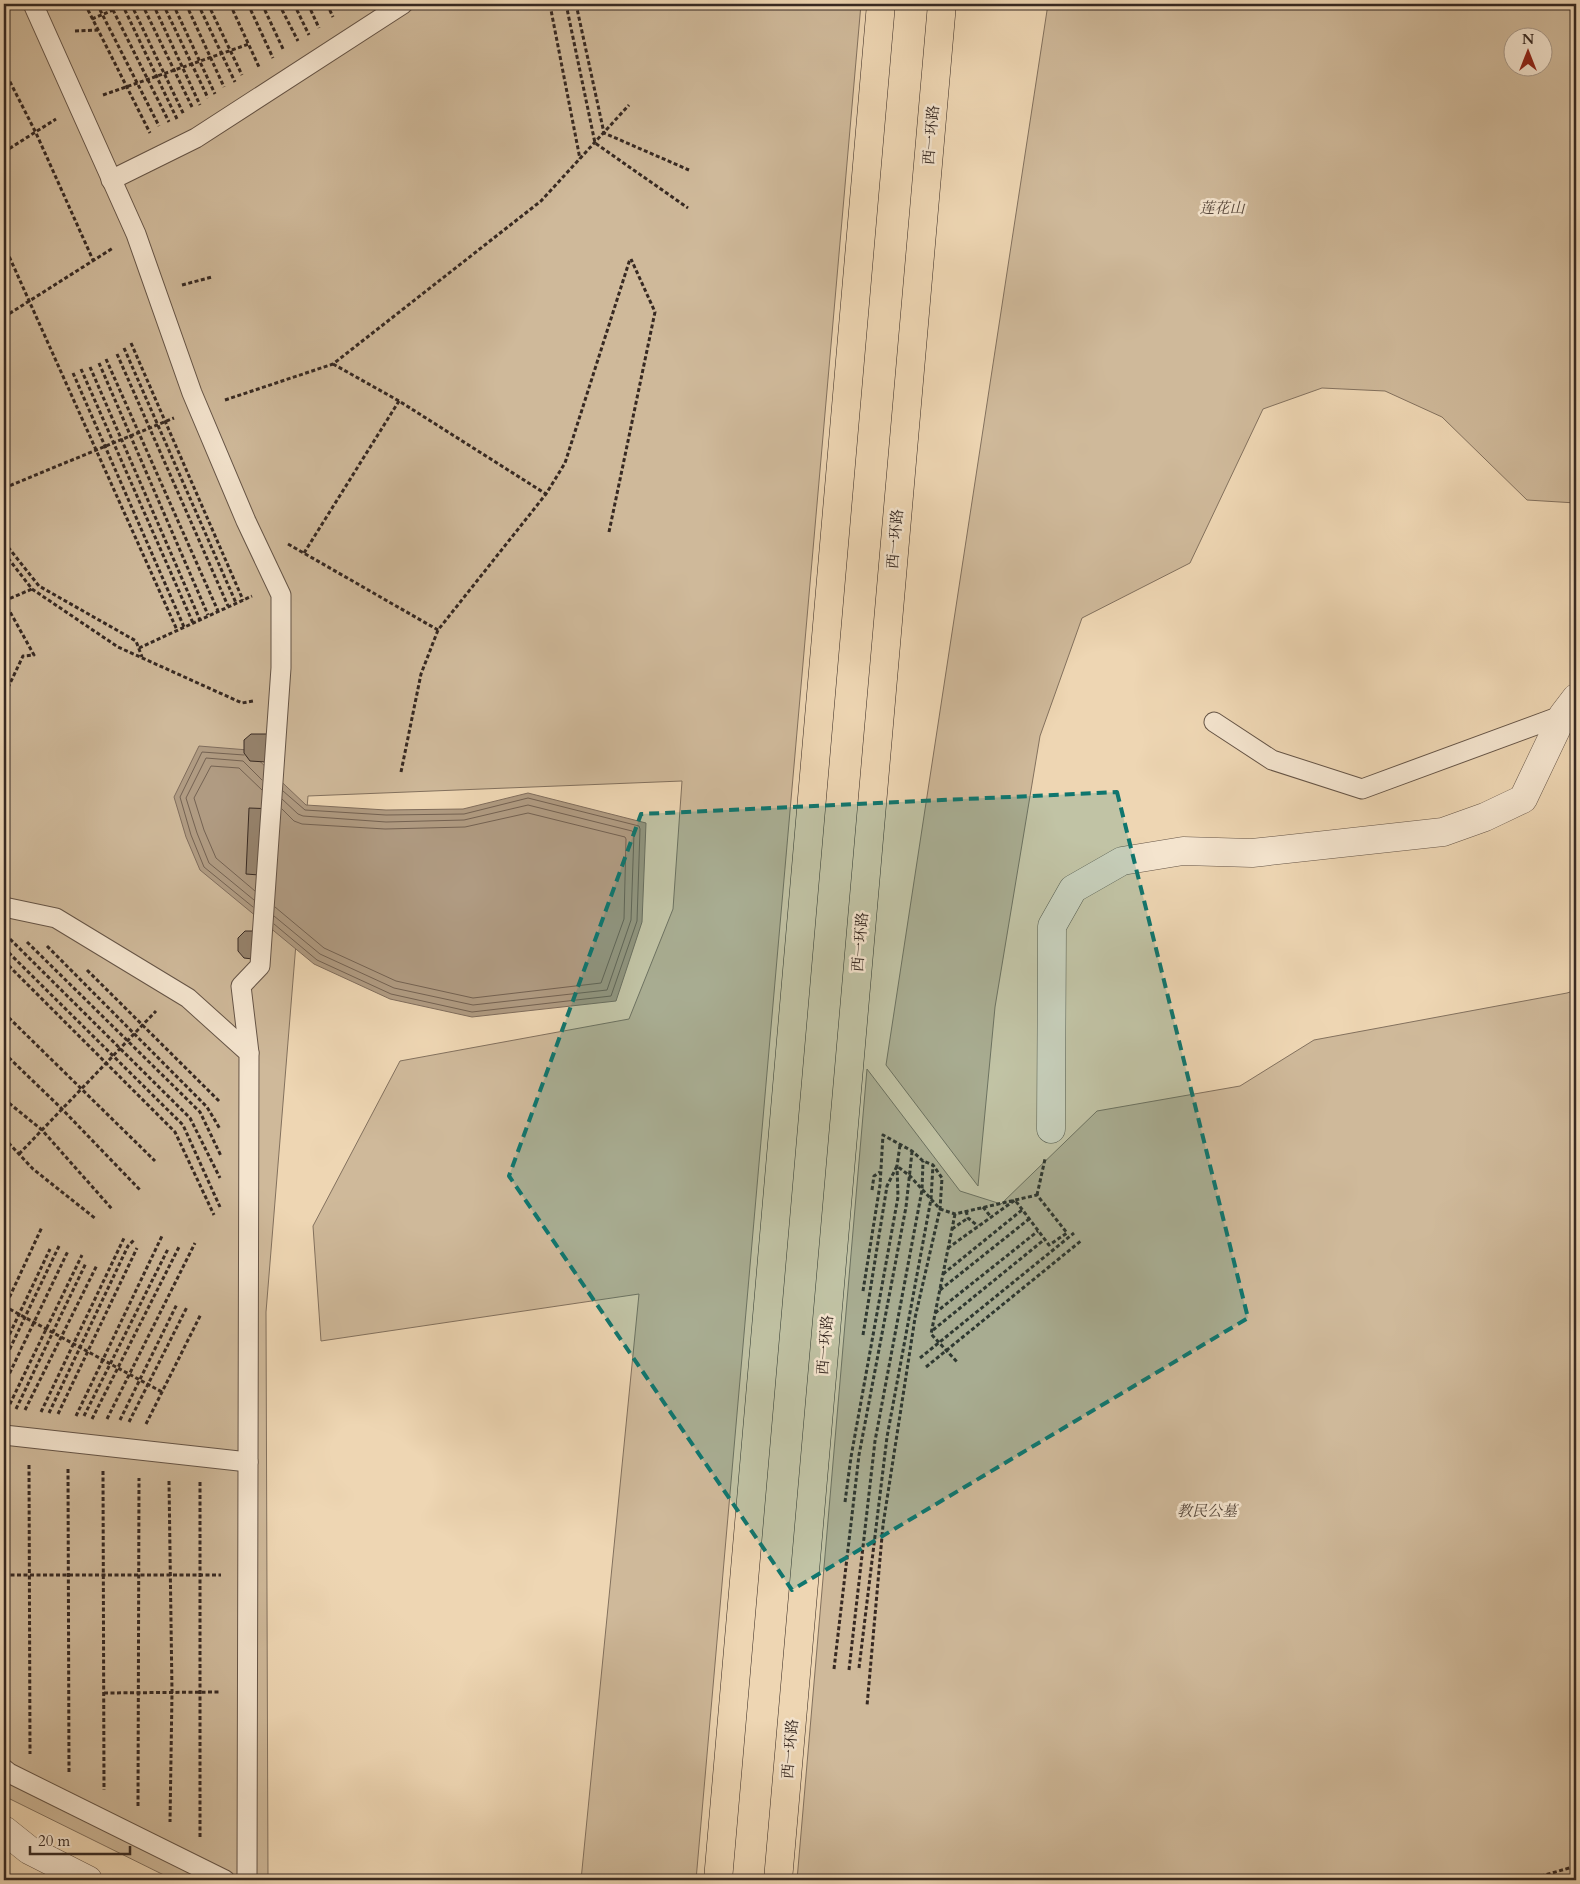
<svg xmlns="http://www.w3.org/2000/svg" width="1580" height="1884" viewBox="0 0 1580 1884" font-family="Cardo,'Noto Serif SC',serif">
	<style>
		.green { fill: #cfb99a; stroke: #83715e; fill-rule: evenodd }
		.water { fill: #b09b82; stroke: #806d5c }
		.lines { fill: none; stroke-linecap: round; stroke-linejoin: round }
		.shore { stroke: #746252; stroke-width: 1 }
		.building { fill: #96836d; stroke: #372922 }
		.service-casing { stroke: #655446; stroke-width: 21 }
		.minor-casing { stroke: #655446; stroke-width: 29 }
		.tertiary-casing { stroke: #655446; stroke-width: 29 }
		.trunk-casing { stroke: #372922; stroke-width: 29 }
		.path { stroke: #372922; stroke-width: 3; stroke-dasharray: 4 2.5; stroke-linecap: butt }
		.service { stroke: #f4e4ce; stroke-width: 19 }
		.minor { stroke: #f4e4ce; stroke-width: 28 }
		.tertiary { stroke: #f4e4ce; stroke-width: 28 }
		.trunk { stroke: #eed6b3; stroke-width: 28 }
		.marked { fill: #0f766e; fill-opacity: 0.2; stroke: #0f766e; stroke-width: 4; stroke-dasharray: 10 6; stroke-linejoin: round }
		.labels { text-anchor: middle; dominant-baseline: central; stroke-width: 5; stroke-linejoin: round; paint-order: stroke }
		.street-label { font-size: 15px; fill: #372922; stroke: #f4e4ce }
		.park-label { font-size: 15px; font-style: italic; fill: #55463a; stroke: #f4e4ce }
	</style>
	<rect width="100%" height="100%" fill="#eed6b3"/>
	<filter id="stains"><feTurbulence type="fractalNoise" baseFrequency=".004" numOctaves="4"/><feColorMatrix values="0 0 0 0 .2 0 0 0 0 .09 0 0 0 0 .02 0 0 0 .5 -.17"/></filter>
	<radialGradient id="worn" r=".72"><stop offset=".6" stop-color="#630" stop-opacity="0"/><stop offset="1" stop-color="#630" stop-opacity=".3"/></radialGradient>
	<g class="green">
		<polygon points="4,4 861,4 696,1880 581,1880 639,1294 321,1341 313,1226 400,1061 629,1019 673,909 682,781 308,796 266,1312 268,1880 174,1880 4,1796"/>
		<path d="M1048,4H1576V503L1527,500L1442,417L1385,391L1322,388L1263,409L1190,563L1082,618L1040,736L995,1007L978,1186L886,1065ZM1512,38H1542V68H1512Z"/>
		<polygon points="1576,990 1576,1880 797,1880 867,1069 960,1191 1001,1204 1097,1111 1240,1086 1314,1040 1567,993"/>
	</g>
	<polygon class="water" points="199,746 248,750 306,805 386,810 463,809 528,793 646,823 642,922 616,1001 472,1017 390,999 314,964 200,870 186,837 174,797"/>
	<g class="lines">
		<g class="shore">
			<polyline points="244,755 202,752 180,797 191,835 204,867 253,907"/>
			<polyline points="255,891 216,858 204,830 194,798 211,766 239,768 262,790"/>
			<polyline points="254,900 209,863 197,833 186,798 206,758 243,761 262,780"/>
			<polyline points="275,907 324,948 396,981 473,998 601,983 624,919 626,839 625,837 528,813 465,827 385,829 302,824 294,821 282,809"/>
			<polyline points="274,916 320,954 394,988 473,1005 607,990 631,920 634,833 632,831 528,805 464,820 386,822 303,816 298,814 282,799"/>
			<polyline points="274,924 317,960 391,994 472,1012 611,996 637,921 640,829 639,826 528,798 464,814 386,815 305,810 283,791"/>
		</g>
	</g>
	<g class="building">
		<polygon points="251,734 267,734 266,762 250,761 244,753 244,740"/>
		<polygon points="249,808 275,809 272,876 246,874"/>
		<polygon points="245,931 261,931 261,960 244,958 238,951 238,938"/>
	</g>
	<g class="lines">
		<defs>
			<g id="service">
				<polyline points="33,4 136,234 192,393 246,521 281,595 281,668 260,966 241,986 249,1053"/>
				<polyline points="111,180 196,138 403,4"/>
				<polyline points="1214,722 1272,760 1362,789 1563,715"/>
				<polyline points="4,907 56,918 188,998 249,1053 247,1880"/>
				<polyline points="4,1435 248,1462"/>
				<polyline points="4,1769 9,1773 225,1880"/>
			</g>
			<polyline id="minor" points="1051,1129 1052,926 1073,889 1122,861 1183,851 1252,853 1443,832 1485,817 1523,799 1563,715 1576,698"/>
			<polyline id="tertiary" points="4,1830 29,1850 88,1880"/>
			<g id="trunk">
				<polyline points="718,1880 881,4"/>
				<polyline points="778,1880 942,4"/>
			</g>
		</defs>
		<use href="#service" class="service-casing"/>
		<use href="#minor" class="minor-casing"/>
		<use href="#tertiary" class="tertiary-casing"/>
		<use href="#trunk" class="trunk-casing"/>
		<g class="path">
			<polyline points="85,4 150,133"/>
			<polyline points="97,4 159,126"/>
			<polyline points="110,4 169,122"/>
			<polyline points="122,4 177,119"/>
			<polyline points="131,4 184,115"/>
			<polyline points="142,4 193,109"/>
			<polyline points="153,4 200,105"/>
			<polyline points="163,4 208,98"/>
			<polyline points="173,4 215,94"/>
			<polyline points="186,4 224,87"/>
			<polyline points="198,4 235,82"/>
			<polyline points="208,4 242,75"/>
			<polyline points="230,4 259,67"/>
			<polyline points="248,4 273,58"/>
			<polyline points="262,4 284,51"/>
			<polyline points="279,4 298,41"/>
			<polyline points="294,4 309,35"/>
			<polyline points="308,4 319,28"/>
			<polyline points="327,4 333,17"/>
			<polyline points="566,4 595,143 688,208"/>
			<polyline points="576,4 604,133 689,170"/>
			<polyline points="550,5 580,159"/>
			<polyline points="92,19 127,4"/>
			<polyline points="75,31 98,30"/>
			<polyline points="4,70 36,133 93,260"/>
			<polyline points="103,95 249,44"/>
			<polyline points="4,152 56,119"/>
			<polyline points="4,245 177,630"/>
			<polyline points="182,285 212,277"/>
			<polyline points="4,317 113,248"/>
			<polyline points="131,343 243,600"/>
			<polyline points="124,348 236,603"/>
			<polyline points="117,354 228,606"/>
			<polyline points="106,359 218,611"/>
			<polyline points="99,363 208,615"/>
			<polyline points="333,364 399,401 546,494"/>
			<polyline points="90,367 200,620"/>
			<polyline points="81,369 193,623"/>
			<polyline points="73,373 184,627"/>
			<polyline points="225,400 333,364 541,201 629,105"/>
			<polyline points="4,488 174,418"/>
			<polyline points="609,532 655,312 631,259"/>
			<polyline points="4,542 39,586 136,641 142,657"/>
			<polyline points="288,544 438,630"/>
			<polyline points="4,553 32,589 118,647 242,703 253,701"/>
			<polyline points="304,553 399,401"/>
			<polyline points="4,601 34,655 23,656 4,696"/>
			<polyline points="4,601 32,589"/>
			<polyline points="139,648 252,596"/>
			<polyline points="401,772 421,674 438,630 546,494 565,463 630,259"/>
			<polyline points="10,939 190,1118 220,1178"/>
			<polyline points="27,942 200,1112 221,1156"/>
			<polyline points="47,946 207,1107 220,1129"/>
			<polyline points="4,948 183,1125 220,1207"/>
			<polyline points="4,961 175,1132 214,1215"/>
			<polyline points="87,970 220,1102"/>
			<polyline points="4,1013 155,1161"/>
			<polyline points="4,1053 62,1109 141,1191"/>
			<polyline points="4,1099 42,1130 112,1209"/>
			<polyline points="4,1138 33,1169 96,1219"/>
			<polyline points="19,1154 156,1011"/>
			<polyline points="872,1190 874,1176 880,1172"/>
			<polyline points="1037,1195 1045,1159"/>
			<polyline points="983,1207 991,1217"/>
			<polyline points="966,1211 968,1218 978,1226"/>
			<polyline points="955,1214 931,1334 958,1363"/>
			<polyline points="952,1229 968,1218"/>
			<polyline points="943,1274 1022,1210"/>
			<polyline points="940,1290 1029,1219"/>
			<polyline points="863,1291 880,1185 883,1135 912,1151 923,1161 933,1165 942,1178 940,1209 915,1318 883,1525 867,1706"/>
			<polyline points="4,1306 162,1392"/>
			<polyline points="4,1309 42,1227"/>
			<polyline points="935,1313 1038,1231"/>
			<polyline points="933,1330 1045,1239"/>
			<polyline points="863,1335 887,1186 897,1166 910,1176 940,1209 955,1214 1037,1195 1067,1233 1049,1245 1015,1200 948,1248"/>
			<polyline points="4,1346 50,1249"/>
			<polyline points="920,1358 1074,1233"/>
			<polyline points="4,1361 60,1244"/>
			<polyline points="926,1367 1082,1240"/>
			<polyline points="4,1385 68,1251"/>
			<polyline points="16,1409 86,1263"/>
			<polyline points="7,1410 82,1255"/>
			<polyline points="25,1410 97,1265"/>
			<polyline points="41,1412 125,1236"/>
			<polyline points="49,1413 128,1246 135,1239"/>
			<polyline points="58,1414 137,1248"/>
			<polyline points="76,1416 162,1236"/>
			<polyline points="84,1416 168,1249"/>
			<polyline points="92,1419 180,1245"/>
			<polyline points="107,1419 195,1243"/>
			<polyline points="120,1420 177,1304"/>
			<polyline points="129,1422 187,1307"/>
			<polyline points="146,1424 201,1314"/>
			<polyline points="29,1465 30,1754"/>
			<polyline points="68,1469 69,1773"/>
			<polyline points="103,1471 104,1790"/>
			<polyline points="169,1481 172,1692 170,1822"/>
			<polyline points="200,1482 200,1839"/>
			<polyline points="845,1502 851,1457 898,1197 897,1166 900,1145"/>
			<polyline points="4,1575 221,1575"/>
			<polyline points="859,1668 887,1437 931,1199 933,1165"/>
			<polyline points="834,1669 859,1455 906,1207 912,1152"/>
			<polyline points="849,1670 875,1441 922,1190 923,1161"/>
			<polyline points="104,1693 221,1692"/>
			<polyline points="138,1806 139,1478"/>
			<polyline points="1521,1877 1538,1877 1576,1866"/>
		</g>
		<use href="#service" class="service"/>
		<use href="#minor" class="minor"/>
		<use href="#tertiary" class="tertiary"/>
		<use href="#trunk" class="trunk"/>
	</g>
	<path class="marked" d="M1117,792L1248,1318L792,1590L509,1176L641,814Z"/>
	<g class="labels">
		<g class="street-label">
			<text transform="translate(931 135) rotate(-85)">西一环路</text>
			<text transform="translate(895 539) rotate(-85)">西一环路</text>
			<text transform="translate(860 942) rotate(-85)">西一环路</text>
			<text transform="translate(825 1345) rotate(-85)">西一环路</text>
			<text transform="translate(790 1749) rotate(-85)">西一环路</text>
		</g>
		<g class="park-label">
			<text x="1222" y="208">莲花山</text>
			<text x="1207" y="1511">教民公墓</text>
		</g>
	</g>
	<rect width="1580" height="1884" fill="none" stroke="#eed6b3" stroke-width="20"/>
	<rect x="5" y="5" width="1570" height="1874" fill="none" stroke="#372922" stroke-width="2.5"/>
	<rect x="10" y="10" width="1560" height="1864" fill="none" stroke="#372922"/>
	<g transform="translate(1528 52)"><circle r="24" fill="#f4e4ce" stroke="#a89989"/>
	<path d="M0-4L9 19L0 12L-9 19Z" fill="#8f2418"/>
	<text y="-8" font-size="14" font-weight="bold" text-anchor="middle" fill="#372922">N</text>
	</g>
	<path d="M30 1846v8h100v-8" fill="none" stroke="#372922" stroke-width="2.5"/>
	<text x="38" y="1846" font-size="15" fill="#372922" stroke="#f4e4ce" stroke-width="4" paint-order="stroke">20 m</text>
	<rect width="100%" height="100%" filter="url(#stains)"/>
	<rect width="100%" height="100%" fill="url(#worn)"/>
</svg>
